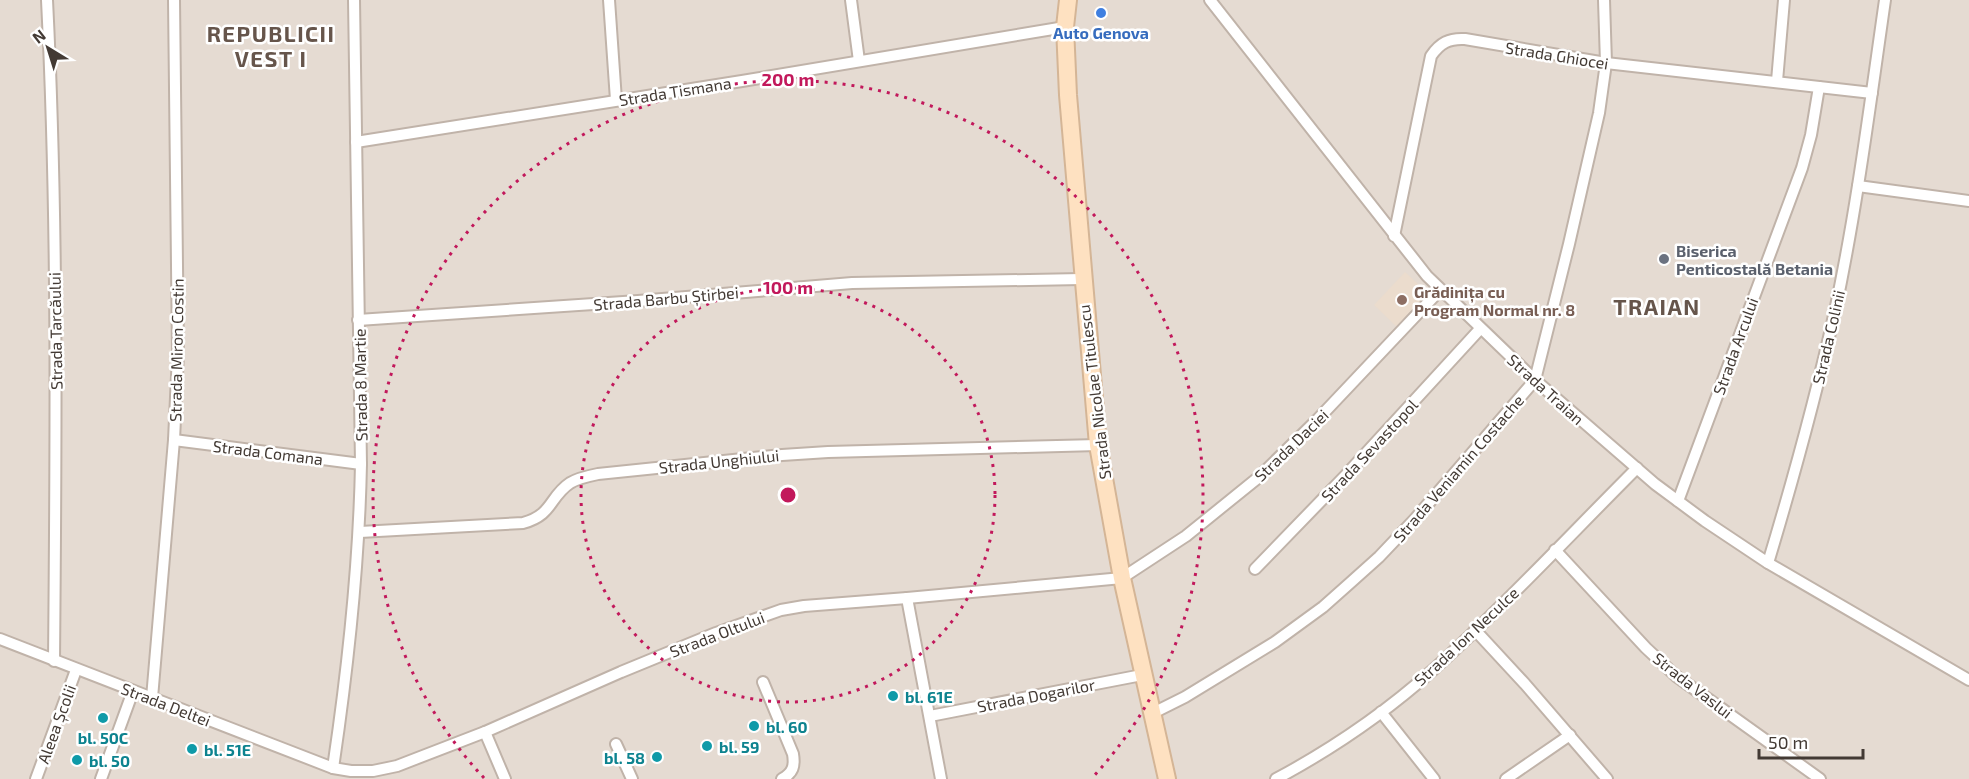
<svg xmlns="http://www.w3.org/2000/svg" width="1969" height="779" viewBox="0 0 1969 779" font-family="'Exo 2',sans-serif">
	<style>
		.residential { fill: #e5dbd2 }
		.education { fill: #ebdccd }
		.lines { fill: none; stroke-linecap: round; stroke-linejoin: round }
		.street-casing { stroke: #c0b3a9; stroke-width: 14 }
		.secondary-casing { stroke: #d4b596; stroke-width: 20 }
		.street { stroke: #fff; stroke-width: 10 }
		.secondary { stroke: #fee1c1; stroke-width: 16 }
		.ring { fill: none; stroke: #c2185b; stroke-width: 3; stroke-dasharray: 3 6 }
		.shop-dot { fill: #3f7fe0; stroke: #fff; stroke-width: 2 }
		.worship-dot { fill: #6b7280; stroke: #fff; stroke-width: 2 }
		.education-dot { fill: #8d6e63; stroke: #fff; stroke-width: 2 }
		.culture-dot { fill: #0f9aa8; stroke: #fff; stroke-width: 2 }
		.labels { text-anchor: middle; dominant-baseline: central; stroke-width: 5; stroke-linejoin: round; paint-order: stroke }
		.shop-label { font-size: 16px; font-weight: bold; fill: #366cbe; stroke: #fff }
		.street-label { font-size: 16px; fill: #433a34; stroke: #fff }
		.worship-label { font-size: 16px; font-weight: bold; fill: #5b616d; stroke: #fff; text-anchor: start }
		.education-label { font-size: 16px; font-weight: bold; fill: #785e54; stroke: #fff; text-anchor: start }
		.culture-label { font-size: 16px; font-weight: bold; fill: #0d838f; stroke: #fff; text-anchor: start }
		.district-label { font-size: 22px; font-weight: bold; letter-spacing: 1.5px; fill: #66554b; stroke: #fff }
		.centre { fill: #c2185b; stroke: #fff; stroke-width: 3 }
		.ring-label { font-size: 18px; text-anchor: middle; font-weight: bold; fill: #c2185b; stroke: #fff; stroke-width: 5; stroke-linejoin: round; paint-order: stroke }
	</style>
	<rect width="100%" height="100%" fill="#f1eae3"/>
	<rect class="residential" x="0" y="0" width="1969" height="779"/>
	<polygon class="education" points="1405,272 1429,294 1398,328 1374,305"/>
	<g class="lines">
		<defs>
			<g id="street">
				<path d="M47,0C58,220 56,441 54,661"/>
				<polyline points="609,0 616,100"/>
				<polyline points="851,0 859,61"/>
				<polyline points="1210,0 1427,276 1535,380 1655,484 1705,521 1768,563 1969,680"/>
				<polyline points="1777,81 1784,0"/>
				<polyline points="356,142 742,81 1065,27"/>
				<polyline points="1858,186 1969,201"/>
				<path d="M1394,236L1431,56C1440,43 1449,38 1465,39L1606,63L1872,93"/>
				<polyline points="358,320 638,301 852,283 1082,279"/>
				<polyline points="174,440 361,464"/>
				<polyline points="1678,501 1802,168 1811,135 1819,87"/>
				<path d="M360,532L523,523C553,515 549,497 570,483C578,478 588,476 598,474L782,455L828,452L1098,445"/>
				<polyline points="1555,550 1646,648 1676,676 1820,779"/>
				<path d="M1768,563C1793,480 1816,396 1835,311C1857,208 1870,104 1885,0"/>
				<polyline points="1255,569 1346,475 1480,329"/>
				<polyline points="907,598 941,779"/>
				<polyline points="1475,630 1525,684 1607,779"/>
				<polyline points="0,639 333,768 351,771 373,771 397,766 485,732 621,672 716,633 781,610 804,606 907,598 1122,578 1186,536 1259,477 1318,419 1440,290"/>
				<path d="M763,682L793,754C795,766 793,773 782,779"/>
				<polyline points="152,698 174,440 178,354 174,0"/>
				<polyline points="1381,712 1434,779"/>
				<polyline points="1151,714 1185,697 1275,642 1323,607 1350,583 1379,557 1415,519 1535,380 1569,244 1599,113 1606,63 1604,0"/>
				<polyline points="930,716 1142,675"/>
				<polyline points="485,732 505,779"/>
				<polyline points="616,744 632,779"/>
				<path d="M333,768C348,667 359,567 361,464L354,0"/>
				<polyline points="36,779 76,670"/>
				<polyline points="101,779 133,691"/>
				<path d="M1276,779C1332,749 1386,712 1433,670C1504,606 1569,536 1637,468"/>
				<polyline points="1506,779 1570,735"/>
			</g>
			<polyline id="secondary" points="1068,0 1065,27 1068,95 1098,445 1122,578 1167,779"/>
		</defs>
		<use href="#street" class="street-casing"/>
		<use href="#secondary" class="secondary-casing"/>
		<use href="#street" class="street"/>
		<use href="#secondary" class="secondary"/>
	</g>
	<g class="ring">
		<circle cx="788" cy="495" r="207"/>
		<path d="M484 778A415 415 0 1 1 1092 778"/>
	</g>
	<circle class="shop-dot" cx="1101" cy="13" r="6"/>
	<circle class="worship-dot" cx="1664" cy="259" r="6"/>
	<circle class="education-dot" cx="1402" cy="300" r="6"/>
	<g class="culture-dot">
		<circle cx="893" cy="696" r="6"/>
		<circle cx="103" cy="718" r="6"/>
		<circle cx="754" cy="726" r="6"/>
		<circle cx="707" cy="746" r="6"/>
		<circle cx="192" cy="749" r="6"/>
		<circle cx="657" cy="757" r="6"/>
		<circle cx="77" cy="760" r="6"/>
	</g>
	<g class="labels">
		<g class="shop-label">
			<text x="1101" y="32">Auto Genova</text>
		</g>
		<g class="street-label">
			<text transform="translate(1557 55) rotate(9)">Strada Ghiocei</text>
			<text transform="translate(675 91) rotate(-9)">Strada Tismana</text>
			<text transform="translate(666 298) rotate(-5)">Strada Barbu Știrbei</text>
			<text transform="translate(55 331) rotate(-91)">Strada Tarcăului</text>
			<text transform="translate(1828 337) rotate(-77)">Strada Colinii</text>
			<text transform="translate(1735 346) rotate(-70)">Strada Arcului</text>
			<text transform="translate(176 350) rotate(-89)">Strada Miron Costin</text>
			<text transform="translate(360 385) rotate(-91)">Strada 8 Martie</text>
			<text transform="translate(1546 389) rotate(42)">Strada Traian</text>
			<text transform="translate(1094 392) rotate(-97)">Strada Nicolae Titulescu</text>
			<text transform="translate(1291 445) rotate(-44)">Strada Daciei</text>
			<text transform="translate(1369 450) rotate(-47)">Strada Sevastopol</text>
			<text transform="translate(268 452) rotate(7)">Strada Comana</text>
			<text transform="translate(719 461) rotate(-6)">Strada Unghiului</text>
			<text transform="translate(1458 468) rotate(-49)">Strada Veniamin Costache</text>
			<text transform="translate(717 634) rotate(-21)">Strada Oltului</text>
			<text transform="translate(1466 636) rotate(-43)">Strada Ion Neculce</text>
			<text transform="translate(1693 685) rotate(38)">Strada Vaslui</text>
			<text transform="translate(1036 695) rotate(-11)">Strada Dogarilor</text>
			<text transform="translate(166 704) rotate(21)">Strada Deltei</text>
			<text transform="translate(56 724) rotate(-70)">Aleea Școlii</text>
		</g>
		<g class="worship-label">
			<text x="1676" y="250">Biserica<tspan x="1676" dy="18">Penticostală Betania</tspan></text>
		</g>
		<g class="education-label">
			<text x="1414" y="291">Grădinița cu<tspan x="1414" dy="18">Program Normal nr. 8</tspan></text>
		</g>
		<g class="culture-label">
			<text x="905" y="696">bl. 61E</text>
			<text x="766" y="726">bl. 60</text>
			<text x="103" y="737" text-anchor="middle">bl. 50C</text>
			<text x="719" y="746">bl. 59</text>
			<text x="204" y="749">bl. 51E</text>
			<text x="645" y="757" text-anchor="end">bl. 58</text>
			<text x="89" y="760">bl. 50</text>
		</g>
		<g class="district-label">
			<text x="271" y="33">REPUBLICII<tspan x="271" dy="25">VEST I</tspan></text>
			<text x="1657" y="306">TRAIAN</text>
		</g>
	</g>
	<circle cx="788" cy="495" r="9" class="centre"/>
	<g class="ring-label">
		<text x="788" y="86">200 m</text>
		<text x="788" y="294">100 m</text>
	</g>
	<g transform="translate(48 48) rotate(322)" stroke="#ffffff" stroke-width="4.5" paint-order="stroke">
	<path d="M0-4.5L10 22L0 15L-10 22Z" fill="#433a34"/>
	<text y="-9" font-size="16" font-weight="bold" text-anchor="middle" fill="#433a34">N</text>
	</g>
	<path d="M1759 749v9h104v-9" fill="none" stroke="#433a34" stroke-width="3"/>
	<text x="1768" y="749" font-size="18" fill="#433a34" stroke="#ffffff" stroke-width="4.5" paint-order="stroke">50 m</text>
</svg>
